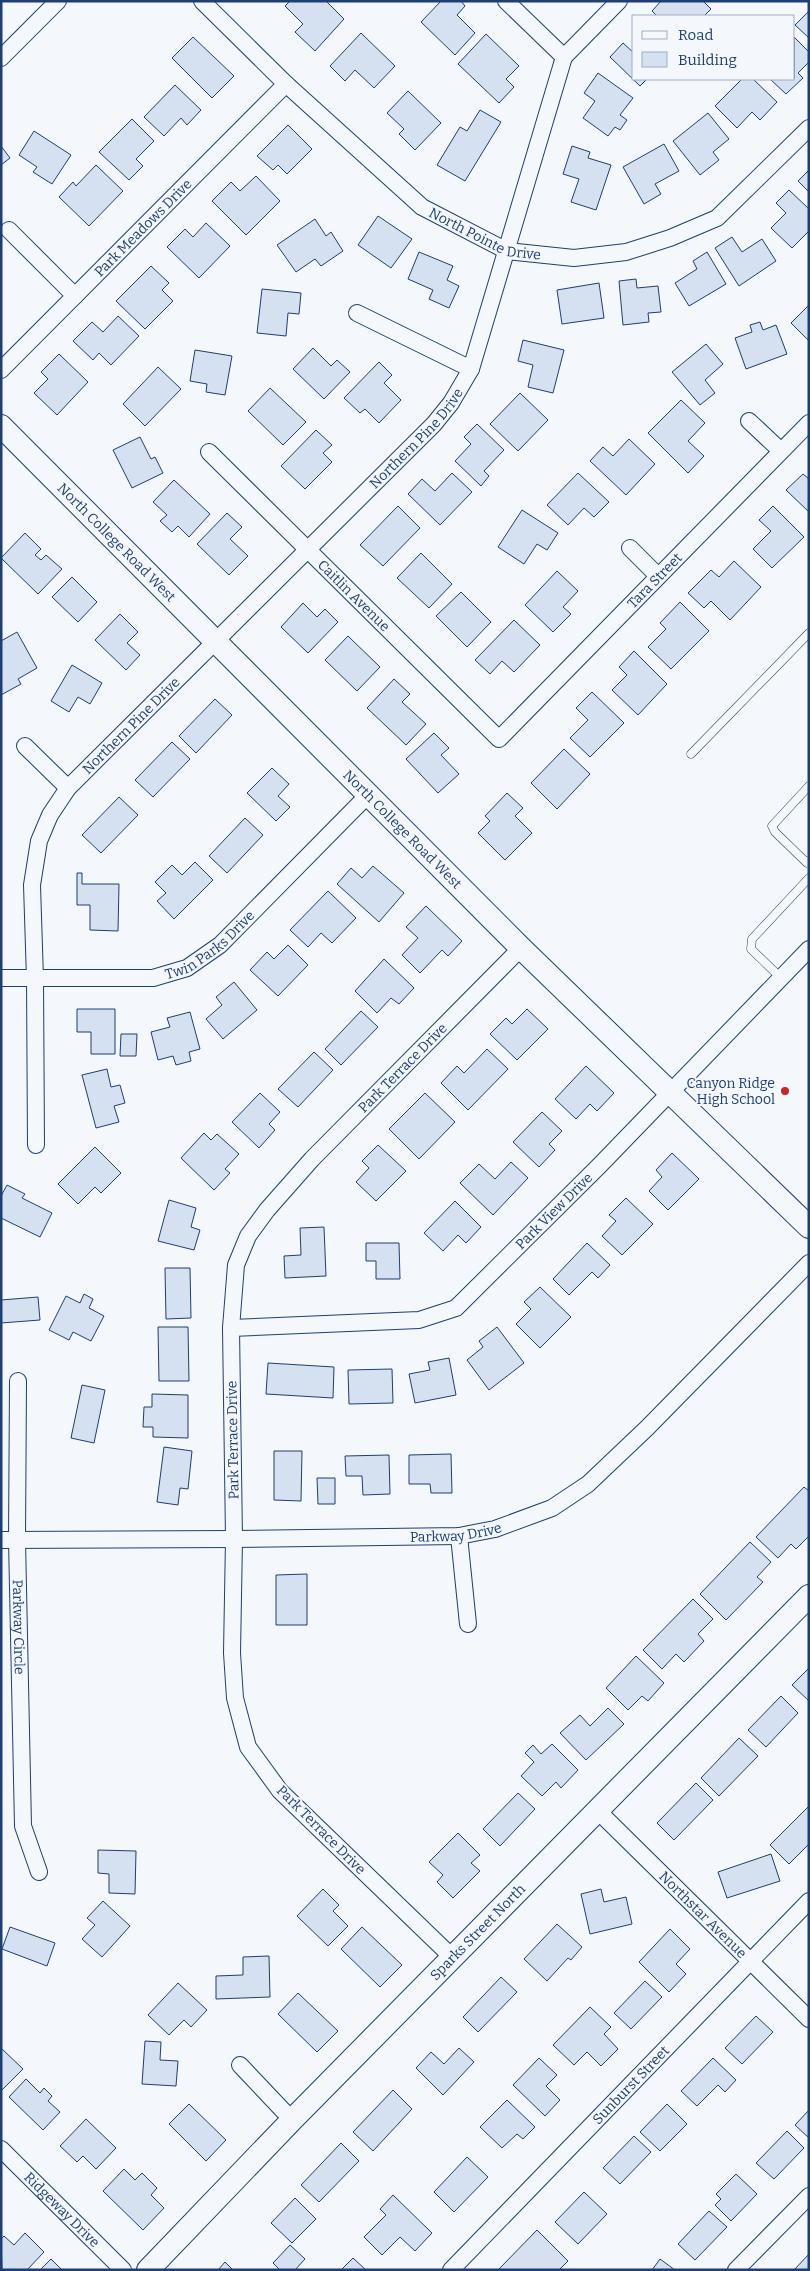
<svg xmlns="http://www.w3.org/2000/svg" width="810" height="2271" viewBox="0 0 810 2271" font-family="Bitter,serif">
	<style>
		.building { fill: #d5e0f0; stroke: #1d3f73 }
		.lines { fill: none; stroke-linecap: round; stroke-linejoin: round }
		.lane-casing { stroke: #1d3f73; stroke-width: 9 }
		.street-casing { stroke: #1d3f73; stroke-width: 18 }
		.secondary-casing { stroke: #1d3f73; stroke-width: 24 }
		.lane { stroke: #f4f7fb; stroke-width: 8 }
		.street { stroke: #f4f7fb; stroke-width: 16 }
		.secondary { stroke: #f4f7fb; stroke-width: 22 }
		.poi-dot { fill: #c62828; stroke: #f4f7fb; stroke-width: 2 }
		.labels { text-anchor: middle; dominant-baseline: central; stroke-width: 4; stroke-linejoin: round; paint-order: stroke }
		.street-label { font-size: 14px; fill: #1d3f73; stroke: #f4f7fb }
		.poi-label { font-size: 14px; fill: #1d3f73; stroke: #f4f7fb; text-anchor: end }
	</style>
	<rect width="100%" height="100%" fill="#f4f7fb"/>
	<g class="building">
		<polygon points="290,1 326,1 344,19 315,51 295,32 303,24 285,6"/>
		<polygon points="441,1 461,1 465,6 457,15 475,33 455,55 421,22"/>
		<polygon points="661,1 703,1 711,9 704,16 657,16 652,11"/>
		<polygon points="809,11 809,38 795,25"/>
		<polygon points="361,33 395,66 374,88 355,70 345,81 330,66"/>
		<polygon points="486,34 519,66 506,79 514,87 499,103 458,64"/>
		<polygon points="193,37 234,76 212,98 172,58"/>
		<polygon points="794,37 809,52 809,62 798,73 803,78 786,94 770,79 794,79"/>
		<polygon points="623,43 634,53 634,79 647,79 640,86 610,57"/>
		<polygon points="598,73 633,98 620,115 627,120 620,130 615,127 608,136 583,118 595,101 584,93"/>
		<polygon points="742,79 753,79 777,102 760,120 752,112 737,128 715,106"/>
		<polygon points="175,85 201,110 187,125 181,118 164,136 144,117"/>
		<polygon points="408,91 441,123 415,150 399,134 404,129 387,113"/>
		<polygon points="480,110 501,122 465,181 437,165 460,127 467,131"/>
		<polygon points="708,113 729,139 713,152 719,160 700,175 673,141"/>
		<polygon points="132,119 154,141 136,159 143,166 129,180 99,152"/>
		<polygon points="288,125 312,149 287,174 278,165 273,170 257,156"/>
		<polygon points="34,131 71,155 52,184 33,172 37,167 19,155"/>
		<polygon points="664,144 679,171 655,184 661,194 644,204 623,167"/>
		<polygon points="1,146 10,158 1,165"/>
		<polygon points="572,146 590,152 588,158 611,165 596,210 571,202 579,179 563,174"/>
		<polygon points="96,165 123,191 89,226 59,197 73,182 76,186"/>
		<polygon points="809,170 809,192 798,181"/>
		<polygon points="256,176 280,201 246,235 212,201 231,182 240,191"/>
		<polygon points="789,190 809,209 809,231 792,248 771,228 786,213 776,203"/>
		<polygon points="378,216 412,239 391,268 358,245"/>
		<polygon points="315,219 326,236 331,232 343,251 321,266 315,259 296,272 277,245"/>
		<polygon points="206,223 230,246 199,278 167,247 185,229 193,237"/>
		<polygon points="732,237 742,252 762,239 776,261 739,286 715,248"/>
		<polygon points="419,252 453,266 447,280 459,286 449,308 429,299 433,290 408,279"/>
		<polygon points="707,252 726,284 689,306 675,283 697,269 693,261"/>
		<polygon points="151,266 169,283 162,290 173,301 145,329 116,301"/>
		<polygon points="636,279 637,288 658,286 661,312 648,313 649,322 623,325 619,281"/>
		<polygon points="599,283 604,318 562,324 557,290"/>
		<polygon points="262,289 301,293 299,314 288,313 286,336 257,333"/>
		<polygon points="809,305 809,341 791,323"/>
		<polygon points="118,316 139,336 111,365 99,353 93,360 73,341 92,322 103,332"/>
		<polygon points="760,322 763,330 776,325 787,354 746,369 735,338 752,332 750,325"/>
		<polygon points="523,340 564,350 553,393 528,387 533,365 518,361"/>
		<polygon points="706,344 723,364 705,380 715,393 700,405 672,372"/>
		<polygon points="313,348 331,366 337,360 350,372 324,399 293,369"/>
		<polygon points="195,350 232,356 225,395 206,392 207,384 190,381"/>
		<polygon points="59,354 88,382 57,415 34,393 48,379 41,372"/>
		<polygon points="379,362 392,375 384,383 401,400 379,423 365,409 360,413 344,398"/>
		<polygon points="158,367 181,389 145,426 123,404"/>
		<polygon points="270,388 306,422 283,445 248,411"/>
		<polygon points="520,393 548,420 518,451 490,424"/>
		<polygon points="681,400 705,423 688,441 704,456 688,473 648,433"/>
		<polygon points="477,424 504,450 484,471 489,476 481,486 455,461 471,444 464,437"/>
		<polygon points="316,430 332,445 323,453 332,462 305,489 281,466"/>
		<polygon points="140,437 151,459 155,457 163,473 132,488 113,450"/>
		<polygon points="629,439 655,464 626,495 590,461 603,447 613,456"/>
		<polygon points="452,473 472,492 440,525 408,494 422,479 435,491"/>
		<polygon points="578,473 609,502 594,517 584,508 568,525 547,505"/>
		<polygon points="803,474 809,479 809,512 786,490"/>
		<polygon points="174,480 210,514 189,537 178,526 172,532 160,521 167,515 153,502"/>
		<polygon points="398,506 420,528 383,566 360,545"/>
		<polygon points="773,506 804,537 772,568 753,549 771,531 759,520"/>
		<polygon points="522,510 558,533 547,550 537,544 524,564 498,547"/>
		<polygon points="227,513 242,527 230,539 248,556 229,575 197,544"/>
		<polygon points="25,533 41,549 35,555 41,560 46,555 62,569 38,594 1,558"/>
		<polygon points="421,553 452,584 429,608 397,578"/>
		<polygon points="734,561 761,587 730,620 711,601 704,608 688,593 711,570 719,577"/>
		<polygon points="557,571 578,591 563,607 571,614 553,632 525,605"/>
		<polygon points="72,577 97,602 78,622 52,597"/>
		<polygon points="461,592 491,622 467,647 436,616"/>
		<polygon points="680,602 709,631 671,669 648,647 666,629 660,623"/>
		<polygon points="303,603 317,617 325,609 338,622 308,653 281,627"/>
		<polygon points="120,614 138,632 127,643 140,655 126,670 95,640"/>
		<polygon points="514,620 540,645 514,672 502,661 490,674 475,660"/>
		<polygon points="17,632 37,668 18,679 21,684 1,695 1,641"/>
		<polygon points="348,636 380,667 357,691 325,660"/>
		<polygon points="634,651 667,684 638,715 612,690 627,675 619,667"/>
		<polygon points="72,665 102,683 90,704 78,697 69,712 51,701"/>
		<polygon points="394,679 410,694 402,702 426,724 406,745 367,708"/>
		<polygon points="592,692 624,723 590,757 570,738 588,720 576,708"/>
		<polygon points="215,699 232,715 196,753 179,736"/>
		<polygon points="434,733 449,748 441,755 459,774 438,793 406,759"/>
		<polygon points="172,742 190,759 153,797 135,780"/>
		<polygon points="564,749 590,774 557,809 531,783"/>
		<polygon points="272,768 289,784 278,796 290,807 276,821 247,793"/>
		<polygon points="507,793 523,808 515,816 532,833 505,860 478,833 490,821 485,816"/>
		<polygon points="119,797 138,815 101,853 82,835"/>
		<polygon points="245,818 263,835 227,873 209,856"/>
		<polygon points="195,862 213,880 174,919 157,901 166,893 155,882 172,865 182,875"/>
		<polygon points="373,866 404,893 379,922 337,884 351,868 362,878"/>
		<polygon points="77,873 82,873 82,884 119,884 118,931 90,930 90,905 77,905"/>
		<polygon points="328,891 356,918 332,943 321,933 308,947 290,930"/>
		<polygon points="426,906 462,941 448,956 442,950 420,973 402,955 418,938 406,927"/>
		<polygon points="288,945 308,965 278,996 250,970 267,952 274,959"/>
		<polygon points="384,959 414,988 399,1004 391,998 377,1013 355,991"/>
		<polygon points="234,982 257,1010 223,1039 206,1019 222,1005 216,997"/>
		<polygon points="77,1009 115,1009 115,1054 91,1054 91,1032 77,1032"/>
		<polygon points="527,1009 548,1029 517,1060 490,1034 506,1018 512,1024"/>
		<polygon points="361,1011 378,1027 341,1065 325,1049"/>
		<polygon points="190,1012 200,1049 189,1052 191,1061 176,1065 173,1056 158,1060 151,1032 170,1027 167,1018"/>
		<polygon points="121,1034 137,1034 136,1056 120,1056"/>
		<polygon points="487,1049 508,1069 468,1110 441,1083 457,1066 464,1073"/>
		<polygon points="314,1052 333,1070 298,1107 278,1089"/>
		<polygon points="586,1066 614,1093 597,1111 590,1104 576,1119 555,1099"/>
		<polygon points="107,1069 111,1087 120,1085 125,1103 114,1106 119,1122 96,1128 82,1075"/>
		<polygon points="260,1093 280,1112 269,1124 275,1130 259,1148 232,1122"/>
		<polygon points="425,1093 455,1122 419,1159 389,1129"/>
		<polygon points="542,1112 562,1131 549,1144 555,1150 539,1167 513,1142"/>
		<polygon points="204,1133 211,1140 217,1134 239,1154 225,1169 230,1173 214,1190 181,1158"/>
		<polygon points="378,1145 406,1171 376,1201 356,1182 369,1168 362,1161"/>
		<polygon points="95,1147 121,1173 101,1193 95,1187 78,1204 58,1184"/>
		<polygon points="672,1153 699,1179 668,1210 649,1191 662,1177 656,1170"/>
		<polygon points="511,1162 528,1178 493,1215 460,1183 479,1164 495,1179"/>
		<polygon points="7,1185 25,1194 22,1198 52,1213 40,1237 1,1218 1,1196"/>
		<polygon points="626,1198 653,1224 622,1255 602,1236 616,1221 609,1215"/>
		<polygon points="169,1200 196,1208 191,1227 200,1230 194,1250 158,1241"/>
		<polygon points="455,1201 481,1227 466,1243 458,1235 443,1251 424,1233"/>
		<polygon points="324,1227 326,1276 285,1278 284,1256 301,1255 300,1228"/>
		<polygon points="366,1243 399,1243 400,1279 376,1279 376,1261 366,1261"/>
		<polygon points="587,1243 610,1265 598,1278 592,1272 569,1295 553,1279"/>
		<polygon points="165,1268 190,1268 191,1318 166,1319"/>
		<polygon points="540,1287 571,1317 540,1348 516,1324 531,1309 524,1302"/>
		<polygon points="84,1294 93,1299 89,1308 104,1316 91,1341 73,1332 69,1340 49,1330 66,1296 80,1303"/>
		<polygon points="38,1297 40,1320 1,1323 1,1300"/>
		<polygon points="158,1327 188,1327 189,1381 159,1381"/>
		<polygon points="497,1327 524,1363 489,1390 467,1360 483,1347 479,1341"/>
		<polygon points="449,1358 456,1395 415,1403 409,1374 430,1370 428,1362"/>
		<polygon points="268,1363 334,1367 333,1398 266,1394"/>
		<polygon points="392,1369 393,1403 349,1404 348,1370"/>
		<polygon points="82,1385 105,1390 94,1443 71,1438"/>
		<polygon points="152,1394 188,1395 188,1438 153,1437 153,1427 143,1427 144,1407 152,1407"/>
		<polygon points="164,1447 192,1451 188,1489 180,1488 178,1505 157,1502"/>
		<polygon points="274,1451 302,1451 301,1501 274,1500"/>
		<polygon points="451,1454 452,1493 431,1493 430,1484 409,1484 409,1455"/>
		<polygon points="389,1455 390,1494 363,1495 362,1476 346,1476 345,1456"/>
		<polygon points="317,1478 335,1478 335,1504 318,1504"/>
		<polygon points="804,1487 809,1491 809,1536 796,1549 791,1544 778,1558 756,1537"/>
		<polygon points="750,1542 771,1562 757,1577 763,1582 726,1620 700,1594"/>
		<polygon points="307,1574 307,1625 276,1625 276,1575"/>
		<polygon points="693,1599 713,1619 698,1634 704,1641 684,1662 676,1654 662,1669 643,1650"/>
		<polygon points="636,1656 664,1683 648,1701 642,1696 628,1710 606,1688"/>
		<polygon points="809,1668 809,1701 792,1685"/>
		<polygon points="781,1696 798,1713 766,1747 748,1730"/>
		<polygon points="608,1708 624,1724 586,1760 560,1733 580,1715 590,1726"/>
		<polygon points="739,1738 758,1756 719,1796 701,1778"/>
		<polygon points="552,1744 578,1770 561,1788 556,1782 542,1796 521,1776 534,1762 525,1753 533,1745 541,1754"/>
		<polygon points="696,1783 713,1800 674,1840 657,1823"/>
		<polygon points="518,1793 535,1809 500,1846 483,1829"/>
		<polygon points="809,1806 809,1844 789,1864 770,1845"/>
		<polygon points="458,1833 480,1855 471,1863 480,1871 453,1898 437,1882 443,1875 429,1862"/>
		<polygon points="98,1850 136,1851 135,1894 109,1893 109,1874 98,1873"/>
		<polygon points="771,1854 780,1881 727,1898 718,1872"/>
		<polygon points="323,1889 339,1905 333,1911 348,1926 328,1946 297,1916"/>
		<polygon points="601,1889 604,1902 626,1897 632,1924 590,1934 581,1894"/>
		<polygon points="103,1901 130,1926 102,1957 82,1939 95,1925 87,1918"/>
		<polygon points="557,1924 582,1947 571,1960 568,1958 547,1981 524,1959"/>
		<polygon points="10,1927 55,1943 47,1966 2,1949"/>
		<polygon points="362,1927 402,1965 380,1987 341,1949"/>
		<polygon points="670,1929 690,1949 676,1964 686,1974 669,1992 639,1962"/>
		<polygon points="269,1956 270,1997 216,1999 216,1976 243,1975 243,1957"/>
		<polygon points="501,1977 517,1992 478,2032 463,2017"/>
		<polygon points="645,1981 662,1997 631,2029 614,2013"/>
		<polygon points="178,1983 207,2010 191,2027 184,2020 169,2035 148,2015"/>
		<polygon points="298,1993 338,2031 317,2052 278,2014"/>
		<polygon points="590,2007 611,2027 604,2034 618,2049 601,2066 587,2052 574,2065 553,2045"/>
		<polygon points="756,2016 773,2032 742,2064 725,2048"/>
		<polygon points="145,2041 161,2042 160,2060 178,2061 176,2086 142,2084"/>
		<polygon points="1,2048 23,2069 1,2091"/>
		<polygon points="459,2048 474,2062 443,2095 416,2068 431,2052 444,2064"/>
		<polygon points="539,2058 557,2075 546,2086 560,2100 545,2116 513,2085"/>
		<polygon points="713,2058 736,2080 725,2092 718,2085 697,2106 681,2091"/>
		<polygon points="26,2079 40,2093 44,2088 52,2096 48,2101 60,2112 43,2130 9,2097"/>
		<polygon points="393,2090 412,2109 373,2151 353,2132"/>
		<polygon points="507,2100 535,2127 523,2139 517,2134 502,2148 480,2127"/>
		<polygon points="189,2104 226,2140 206,2161 169,2124"/>
		<polygon points="667,2104 687,2124 660,2151 640,2132"/>
		<polygon points="809,2110 809,2138 795,2125"/>
		<polygon points="86,2119 116,2148 96,2169 83,2156 77,2162 60,2146"/>
		<polygon points="787,2131 804,2148 774,2179 756,2163"/>
		<polygon points="634,2136 651,2152 620,2184 603,2168"/>
		<polygon points="341,2143 359,2161 319,2202 301,2185"/>
		<polygon points="467,2157 488,2177 454,2212 434,2192"/>
		<polygon points="124,2169 135,2180 142,2173 157,2188 151,2195 164,2208 143,2230 103,2191"/>
		<polygon points="736,2174 757,2194 731,2221 715,2205 721,2199 716,2194"/>
		<polygon points="584,2192 607,2214 578,2244 555,2222"/>
		<polygon points="393,2195 432,2233 415,2251 400,2237 382,2255 364,2237 386,2215 380,2209"/>
		<polygon points="295,2198 316,2219 292,2243 271,2223"/>
		<polygon points="709,2211 727,2227 695,2260 678,2244"/>
		<polygon points="537,2230 568,2261 559,2270 498,2270"/>
		<polygon points="25,2233 44,2252 27,2270 2,2270 1,2239 4,2236 14,2245"/>
		<polygon points="290,2245 305,2259 295,2270 280,2270 273,2263"/>
		<polygon points="809,2254 809,2270 794,2270"/>
		<polygon points="353,2258 366,2270 341,2270"/>
		<polygon points="51,2259 62,2270 40,2270"/>
		<polygon points="660,2259 675,2270 652,2270"/>
		<polygon points="225,2262 233,2270 218,2270"/>
	</g>
	<g class="lines">
		<defs>
			<g id="lane">
				<polyline points="691,754 809,633"/>
				<polyline points="809,786 772,826 775,832 807,863 809,861"/>
				<polyline points="781,978 751,949 752,939 809,878"/>
			</g>
			<g id="street">
				<path id="s1" d="M202,1L286,84L422,207L507,251L574,258L626,252L670,238L717,218L809,128"/>
				<polyline points="506,1 564,57"/>
				<polyline points="1,58 58,1"/>
				<polyline points="9,230 75,296"/>
				<polyline points="357,313 471,369"/>
				<path id="s2" d="M1,370L286,84"/>
				<polyline points="749,421 781,451"/>
				<path id="s3" d="M209,452L499,739L809,423"/>
				<polyline points="630,548 657,575"/>
				<polyline points="25,746 68,788"/>
				<path id="s4" d="M1,978H153L187,968L220,945L368,795"/>
				<path id="s5" d="M36,1145L35,979L32,885L39,841L50,815L68,788L434,424L451,403L471,369L564,57L619,1"/>
				<path id="s6" d="M231,1328L419,1320L456,1308L600,1165L809,949"/>
				<path id="s7" d="M18,1381L17,1540L23,1826L39,1872"/>
				<polyline points="459,1536 468,1624"/>
				<path id="s8" d="M1,1540L234,1539L459,1536L495,1529L552,1508L588,1484L647,1428L809,1263"/>
				<path id="s9" d="M597,1810L809,2019"/>
				<path id="s10" d="M453,1958L280,1791L248,1747L235,1698L232,1653L234,1539L231,1328L236,1265L248,1236L267,1210L312,1159L521,948"/>
				<polyline points="240,2065 292,2120"/>
				<path id="s11" d="M1,2149L123,2270"/>
				<path id="s12" d="M451,2270L809,1901"/>
				<polyline points="736,2270 809,2196"/>
			</g>
			<g id="secondary">
				<path id="s13" d="M1,426L521,948L809,1227"/>
				<path id="s14" d="M148,2270L292,2120L809,1596"/>
			</g>
		</defs>
		<use href="#lane" class="lane-casing"/>
		<use href="#street" class="street-casing"/>
		<use href="#secondary" class="secondary-casing"/>
		<use href="#lane" class="lane"/>
		<use href="#street" class="street"/>
		<use href="#secondary" class="secondary"/>
	</g>
	<circle class="poi-dot" cx="785" cy="1091" r="5"/>
	<g class="labels">
		<g class="street-label">
			<text stroke="none"><textPath href="#s2" startOffset="201">Park Meadows Drive</textPath></text>
			<text stroke="none"><textPath href="#s1" startOffset="371">North Pointe Drive</textPath></text>
			<text stroke="none"><textPath href="#s5" startOffset="859">Northern Pine Drive</textPath></text>
			<text stroke="none"><textPath href="#s13" startOffset="164">North College Road West</textPath></text>
			<text stroke="none"><textPath href="#s3" startOffset="630">Tara Street</textPath></text>
			<text stroke="none"><textPath href="#s3" startOffset="204">Caitlin Avenue</textPath></text>
			<text stroke="none"><textPath href="#s5" startOffset="454">Northern Pine Drive</textPath></text>
			<text stroke="none"><textPath href="#s13" startOffset="569">North College Road West</textPath></text>
			<text stroke="none"><textPath href="#s4" startOffset="219">Twin Parks Drive</textPath></text>
			<text stroke="none"><textPath href="#s10" startOffset="1039">Park Terrace Drive</textPath></text>
			<text stroke="none"><textPath href="#s6" startOffset="365">Park View Drive</textPath></text>
			<text transform="translate(233 1440) rotate(-91)">Park Terrace Drive</text>
			<text stroke="none"><textPath href="#s8" startOffset="455">Parkway Drive</textPath></text>
			<text stroke="none"><textPath href="#s7" startOffset="246">Parkway Circle</textPath></text>
			<text transform="translate(321 1830) rotate(45)">Park Terrace Drive</text>
			<text stroke="none"><textPath href="#s9" startOffset="149">Northstar Avenue</textPath></text>
			<text stroke="none"><textPath href="#s14" startOffset="472">Sparks Street North</textPath></text>
			<text stroke="none"><textPath href="#s12" startOffset="258">Sunburst Street</textPath></text>
			<text stroke="none"><textPath href="#s11" startOffset="86">Ridgeway Drive</textPath></text>
		</g>
		<g class="poi-label">
			<text x="775" y="1083">Canyon Ridge<tspan x="775" dy="16">High School</tspan></text>
		</g>
	</g>
	<rect width="810" height="2271" fill="none" stroke="#1d3f73" stroke-width="5"/>
	<rect x="632" y="15" width="162" height="65" fill="#f4f7fb" stroke="#9eadc5"/>
	<rect x="642" y="31" width="25" height="8" fill="#f4f7fb" stroke="#9eadc5"/>
	<text x="678" y="40" font-size="15" fill="#1d3f73">Road</text>
	<rect x="642" y="52" width="25" height="15" fill="#d5e0f0" stroke="#9eadc5"/>
	<text x="678" y="65" font-size="15" fill="#1d3f73">Building</text>
</svg>
